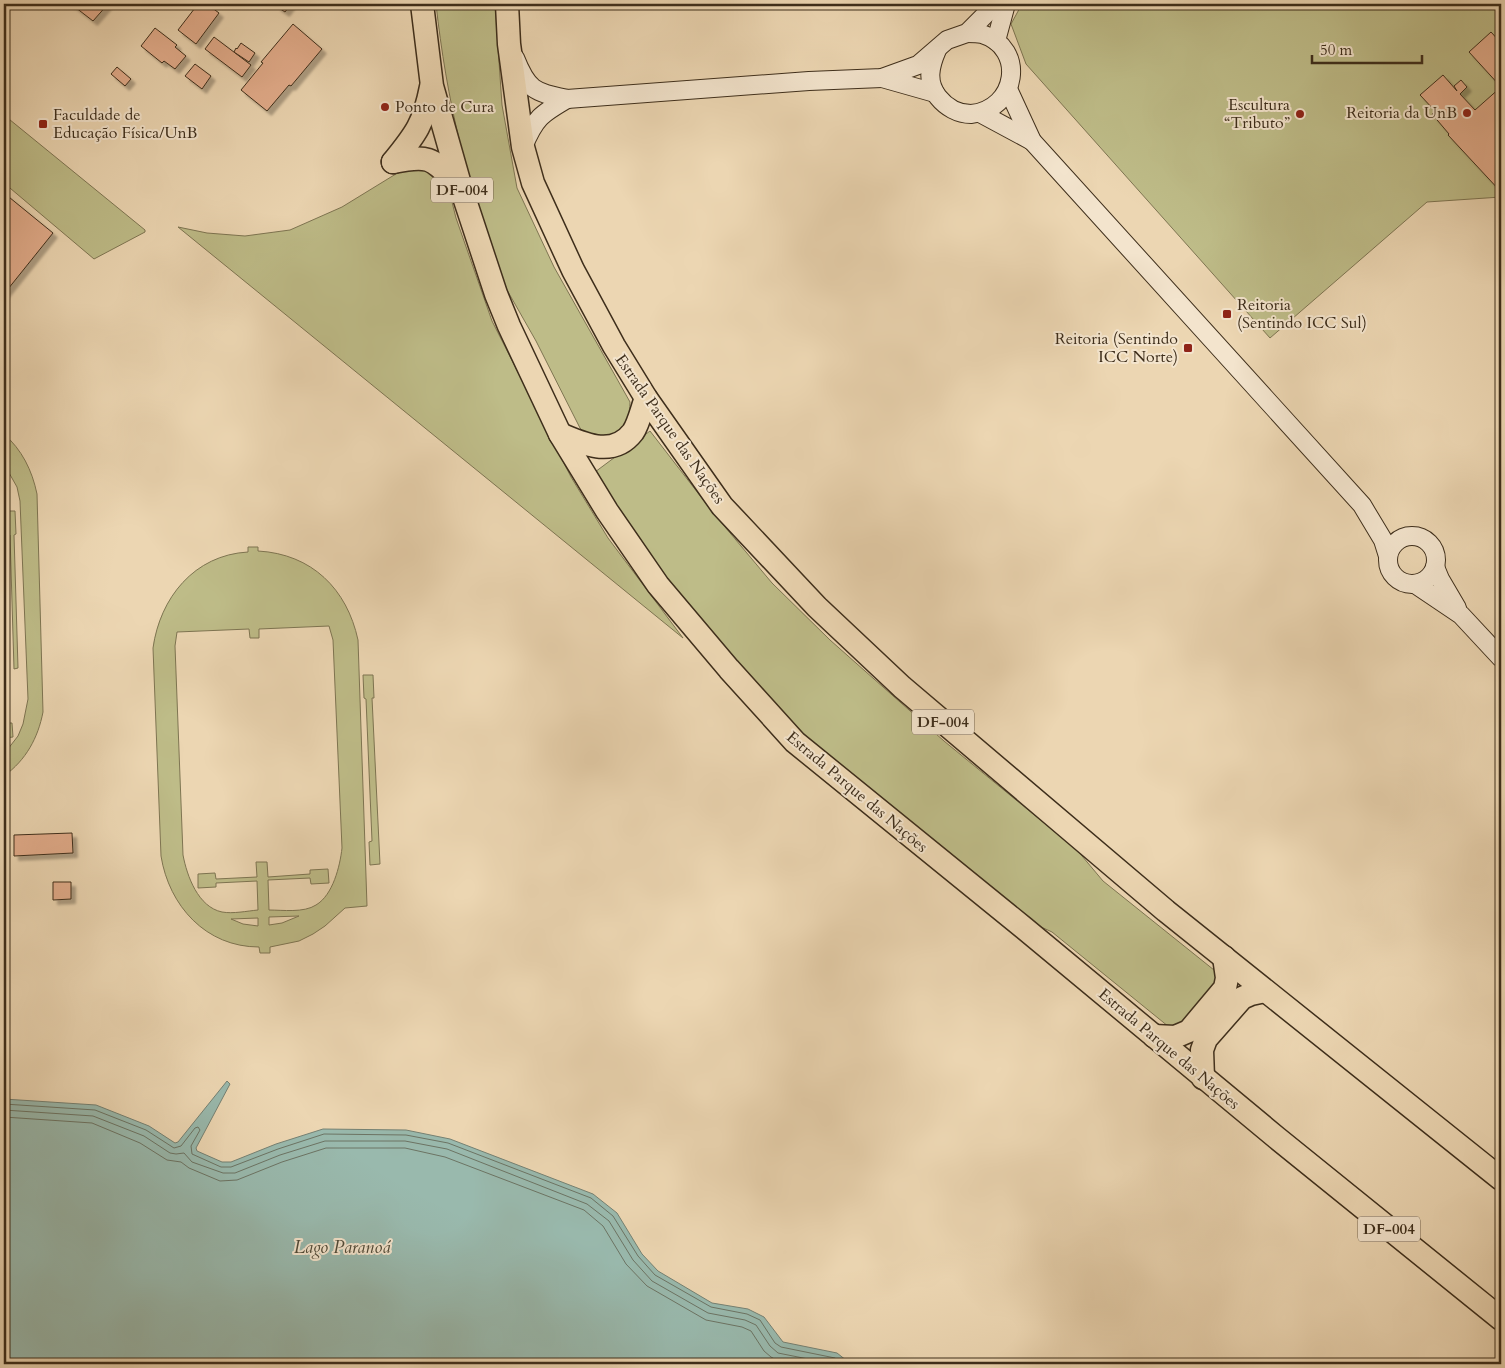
<svg xmlns="http://www.w3.org/2000/svg" width="1505" height="1368" viewBox="0 0 1505 1368" font-family="Cardo,serif">
	<style>
		.green { fill: #bebc88; stroke: #7e7552; fill-rule: evenodd }
		.water { fill: #99b9ad; stroke: #758173 }
		.lines { fill: none; stroke-linecap: round; stroke-linejoin: round }
		.shore { stroke: #6c7464; stroke-width: 1 }
		.building { fill: #e3ad8c; stroke: #3e2e1b; filter: url(#shadow) }
		.secondary-casing { stroke: #3e2e1b; stroke-width: 20 }
		.highway-casing { stroke: #3e2e1b; stroke-width: 25 }
		.secondary { stroke: #f3e4cd; stroke-width: 18 }
		.highway { stroke: #ecd6b2; stroke-width: 22 }
		.poi-dot { fill: #8f2418; stroke: #f3e4cd; stroke-width: 2 }
		.labels { text-anchor: middle; dominant-baseline: central; stroke-width: 4; stroke-linejoin: round; paint-order: stroke }
		.shield { fill: #f3e4cd; stroke: #746550; stroke-width: 1 }
		.shield-label { font-size: 15px; font-weight: bold; fill: #3e2e1b }
		.poi-label { font-size: 16px; fill: #3e2e1b; stroke: #f3e4cd; text-anchor: end }
		.street-label { font-size: 16px; fill: #3e2e1b; stroke: #f3e4cd }
		.water-label { font-size: 18px; font-style: italic; fill: #504a38; stroke: #f3e4cd }
	</style>
	<defs>
		<filter id="shadow"><feDropShadow dx="4.5" dy="4.5" stdDeviation="1" flood-color="#0004"/></filter>
	</defs>
	<rect width="100%" height="100%" fill="#ecd6b2"/>
	<filter id="stains"><feTurbulence type="fractalNoise" baseFrequency=".004" numOctaves="4"/><feColorMatrix values="0 0 0 0 .2 0 0 0 0 .09 0 0 0 0 .02 0 0 0 .5 -.17"/></filter>
	<radialGradient id="worn" r=".72"><stop offset=".6" stop-color="#630" stop-opacity="0"/><stop offset="1" stop-color="#630" stop-opacity=".3"/></radialGradient>
	<g class="green">
		<path d="M436,4H495L502,105L517,188L554,267L630,402C629,427 628,425 608,440L585,433L580,428L536,341L507,290L501,275C487,231 472,188 460,143C449,98 441,50 436,4Z"/>
		<polygon points="1022,4 1501,4 1501,197 1427,202 1270,338 1026,64 1011,24"/>
		<polygon points="4,115 145,230 145,232 94,259 4,183"/>
		<polygon points="424,167 448,186 456,218 492,321 571,477 608,538 683,638 178,227 207,233 245,236 290,230 342,207 404,169"/>
		<path d="M650,431L715,515L772,583L830,640L944,741L1077,850L1103,881L1214,970L1216,973L1219,987L1174,1031L1052,932L1026,920L817,748C748,682 686,608 631,530C618,512 607,491 595,472Z"/>
		<path d="M4,434C22,450 32,470 37,494L43,712C38,738 26,760 4,776V754L18,736L23,724L28,699L20,501L17,487L4,464Z"/>
		<polygon points="7,511 15,511 16,534 14,535 18,668 14,669 10,535 8,535"/>
		<path d="M248,547H258V551C312,554 347,589 358,640L367,906L345,908L325,926L313,934L299,941L270,947V953H260L259,947C206,947 169,906 161,856L153,648C160,598 194,555 248,552ZM329,626L333,640L342,848C340,866 333,895 316,905C304,913 282,910 269,910L268,880L310,878L311,884L329,883L328,869L310,870V874L268,877L267,862H256L257,877L216,879L215,873L198,874V888L216,887V883L257,881L258,910C247,911 233,914 222,912C198,907 187,876 183,855L175,646L177,632L249,629L250,638H259V629ZM299,916L282,923L269,925V917ZM258,918V926L243,924L231,919Z"/>
		<polygon points="363,675 373,675 374,698 372,698 380,864 370,865 369,842 372,841 366,699 364,698"/>
		<polygon points="4,723 12,723 13,737 4,738"/>
	</g>
	<polygon class="water" points="227,1081 230,1084 196,1148 197,1151 222,1162 231,1162 276,1144 323,1129 406,1130 450,1139 593,1194 617,1213 642,1254 658,1271 712,1303 748,1309 764,1317 783,1342 837,1353 851,1364 4,1364 4,1099 96,1105 149,1126 175,1143 178,1142"/>
	<g class="lines">
		<g class="shore">
			<polyline points="4,1104 95,1110 146,1130 174,1148 181,1146 195,1128 198,1127 200,1130 191,1146 192,1154 221,1167 231,1167 278,1149 324,1134 406,1135 448,1143 591,1198 613,1216 638,1256 655,1275 711,1307 747,1314 760,1320 775,1343 781,1347 835,1358 843,1364"/>
			<polyline points="4,1110 93,1116 144,1136 170,1153 176,1154 184,1153 192,1162 223,1173 235,1173 280,1155 325,1141 405,1141 447,1149 587,1204 609,1221 633,1260 652,1281 708,1313 745,1320 756,1325 770,1346 778,1353 833,1364"/>
			<polyline points="4,1117 92,1123 140,1143 167,1160 181,1162 189,1168 220,1181 237,1180 282,1162 326,1148 405,1148 445,1157 584,1210 603,1226 626,1264 647,1286 706,1320 742,1327 751,1331 764,1351 771,1357 778,1361 796,1364"/>
		</g>
	</g>
	<g class="building">
		<polygon points="71,4 108,4 93,21"/>
		<polygon points="198,4 207,4 219,13 196,44 178,30"/>
		<polygon points="278,4 291,4 285,12 276,6"/>
		<polygon points="293,24 322,49 291,86 289,85 267,111 241,90 263,63 261,62"/>
		<polygon points="155,28 177,45 175,47 186,56 175,69 164,61 162,63 141,46"/>
		<polygon points="1491,32 1501,43 1501,192 1448,135 1449,134 1432,114 1435,111 1420,95 1443,75 1457,91 1454,86 1461,80 1467,87 1460,94 1475,110 1501,87 1469,52"/>
		<polygon points="214,37 251,65 242,77 205,49"/>
		<polygon points="241,43 255,53 249,62 234,52 236,48 237,49"/>
		<polygon points="195,64 211,76 202,89 185,76"/>
		<polygon points="117,67 131,79 125,86 111,74"/>
		<polygon points="4,193 53,233 4,294"/>
		<polygon points="72,833 73,853 14,856 14,835"/>
		<polygon points="53,882 71,882 71,899 53,900"/>
	</g>
	<g class="lines">
		<defs>
			<g id="secondary">
				<polyline points="996,41 1006,4"/>
				<path d="M937,50C930,66 926,82 938,97C946,107 958,114 971,114C1017,110 1027,48 982,34C978,33 972,33 967,33"/>
				<path d="M515,58C528,91 535,92 567,99L809,81L882,78L918,65L947,40L967,33L996,4"/>
				<polyline points="882,78 935,93"/>
				<polyline points="1008,89 1032,141 1362,505 1383,540 1388,556"/>
				<polyline points="980,113 1032,141"/>
				<path d="M523,147C535,118 541,114 567,99"/>
				<circle cx="1412" cy="560" r="24"/>
				<polyline points="1435,567 1440,579 1457,608"/>
				<polyline points="1415,584 1461,615 1501,658"/>
			</g>
			<g id="highway">
				<polyline points="422,4 432,86 461,188 496,294 509,326 560,434 607,511 658,585 729,669 795,742 1024,928 1277,1138 1501,1319"/>
				<polyline points="507,4 509,44 523,147 533,183 573,270 614,346 646,398 722,506 817,607 902,687 1166,911 1501,1179"/>
				<path d="M393,162C416,134 424,123 431,87"/>
				<path d="M393,162C432,154 432,159 459,186"/>
				<path d="M560,434C584,444 613,458 633,432C639,423 642,408 646,398"/>
				<polyline points="1154,1036 1175,1037 1189,1031 1225,988 1227,978 1224,957"/>
				<polyline points="1203,1078 1202,1050 1206,1039 1242,998 1251,994 1265,991"/>
			</g>
		</defs>
		<use href="#secondary" class="secondary-casing"/>
		<use href="#highway" class="highway-casing"/>
		<use href="#secondary" class="secondary"/>
		<use href="#highway" class="highway"/>
	</g>
	<g class="poi-dot">
		<circle cx="385" cy="107" r="5"/>
		<circle cx="1467" cy="113" r="5"/>
		<circle cx="1300" cy="114" r="5"/>
		<rect x="38" y="119" width="10" height="10" rx="2.5"/>
		<rect x="1222" y="309" width="10" height="10" rx="2.5"/>
		<rect x="1183" y="343" width="10" height="10" rx="2.5"/>
	</g>
	<g class="labels">
		<g class="shield">
			<rect x="431" y="177.5" width="62" height="25" rx="4"/>
			<rect x="912" y="709.5" width="62" height="25" rx="4"/>
			<rect x="1358" y="1216.5" width="62" height="25" rx="4"/>
		</g>
		<g class="shield-label">
			<text x="462" y="190">DF-004</text>
			<text x="943" y="722">DF-004</text>
			<text x="1389" y="1229">DF-004</text>
		</g>
		<g class="poi-label">
			<text x="1290" y="105">Escultura<tspan x="1290" dy="18">“Tributo”</tspan></text>
			<text x="395" y="107" text-anchor="start">Ponto de Cura</text>
			<text x="1457" y="113">Reitoria da UnB</text>
			<text x="53" y="115" text-anchor="start">Faculdade de<tspan x="53" dy="18">Educação Física/UnB</tspan></text>
			<text x="1237" y="305" text-anchor="start">Reitoria<tspan x="1237" dy="18">(Sentindo ICC Sul)</tspan></text>
			<text x="1178" y="339">Reitoria (Sentindo<tspan x="1178" dy="18">ICC Norte)</tspan></text>
		</g>
		<g class="street-label">
			<text transform="translate(670 429) rotate(55)">Estrada Parque das Nações</text>
			<text transform="translate(857 792) rotate(40)">Estrada Parque das Nações</text>
			<text transform="translate(1169 1049) rotate(40)">Estrada Parque das Nações</text>
		</g>
		<g class="water-label">
			<text x="342" y="1247">Lago Paranoá</text>
		</g>
	</g>
	<rect width="1505" height="1368" fill="none" stroke="#ecd6b2" stroke-width="20"/>
	<rect x="5" y="5" width="1495" height="1358" fill="none" stroke="#3e2e1b" stroke-width="2.5"/>
	<rect x="10" y="10" width="1485" height="1348" fill="none" stroke="#3e2e1b"/>
	<path d="M1312 55v8h110v-8" fill="none" stroke="#3e2e1b" stroke-width="2.5"/>
	<text x="1320" y="55" font-size="15" fill="#3e2e1b" stroke="#f3e4cd" stroke-width="4" paint-order="stroke">50 m</text>
	<rect width="100%" height="100%" filter="url(#stains)"/>
	<rect width="100%" height="100%" fill="url(#worn)"/>
</svg>
